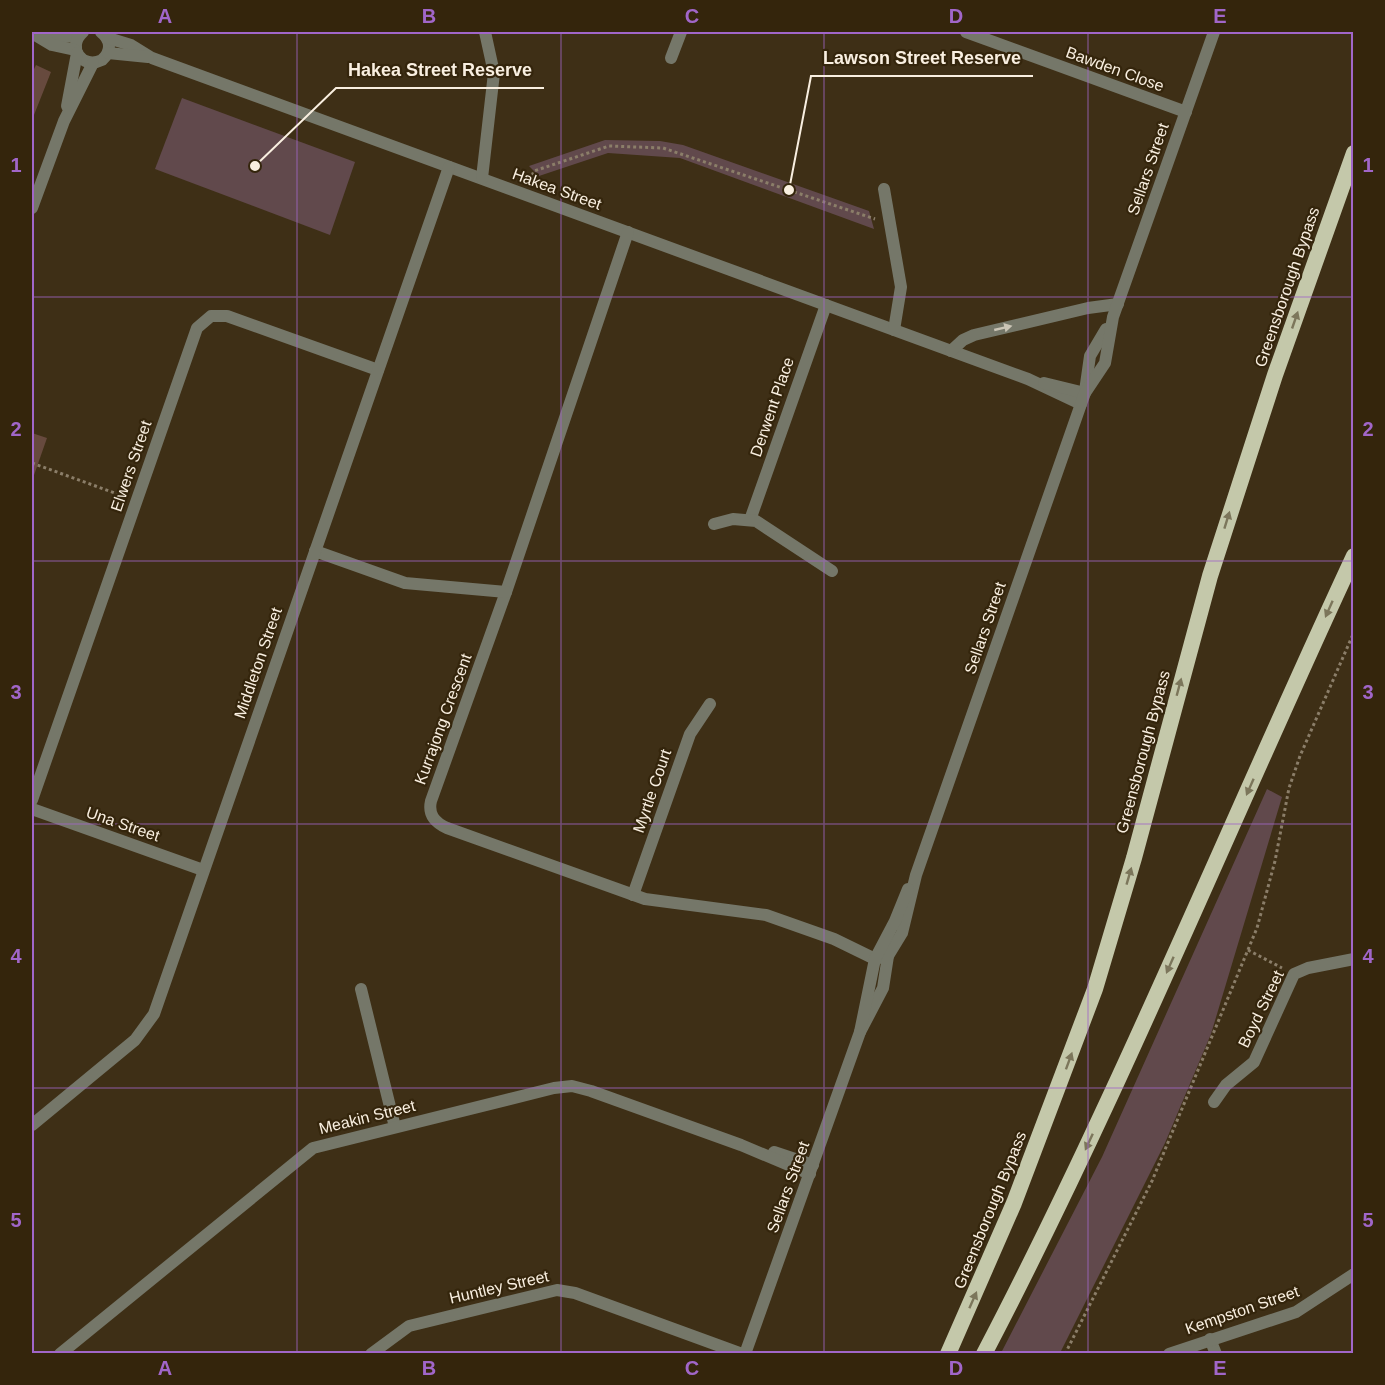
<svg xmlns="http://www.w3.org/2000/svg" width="1385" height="1385" viewBox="0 0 1385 1385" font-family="Arial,sans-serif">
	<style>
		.green { fill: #61494c }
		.building { fill: #674a3e }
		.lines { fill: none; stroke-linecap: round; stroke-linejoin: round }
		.path { stroke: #8b7e69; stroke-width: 3; stroke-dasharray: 3 3; stroke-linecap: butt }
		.minor { stroke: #757769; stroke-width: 12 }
		.trunk { stroke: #c4c8aa; stroke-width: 16 }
		.oneway { fill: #7c765b }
		.oneway2 { fill: #cbc5b6 }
		.grid { fill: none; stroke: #a166c9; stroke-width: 1.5; stroke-opacity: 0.55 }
		.labels { text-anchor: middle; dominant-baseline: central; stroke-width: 4.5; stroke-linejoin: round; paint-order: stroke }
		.street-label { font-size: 16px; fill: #f9efe0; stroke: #34250c }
		.leader { fill: none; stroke: #f9efe0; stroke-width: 2 }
		.callout-dot { fill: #f9efe0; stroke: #34250c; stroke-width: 2 }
		.callout-label { font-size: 18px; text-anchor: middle; font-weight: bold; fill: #f9efe0; stroke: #34250c; stroke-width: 4.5; stroke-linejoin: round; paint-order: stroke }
		.neatline { fill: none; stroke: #a166c9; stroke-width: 2 }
		.grid-label { font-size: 20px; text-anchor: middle; font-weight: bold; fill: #a166c9 }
	</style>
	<rect width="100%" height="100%" fill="#3e2f16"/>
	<g class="green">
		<polygon points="182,98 355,162 330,235 155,169"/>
		<polygon points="605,140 660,141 683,145 869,211 874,229 680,158 608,153 539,176 529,166"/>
		<polygon points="1267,789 1282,797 1211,1034 1165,1143 1060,1353 1001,1353 1102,1157"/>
	</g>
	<g class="building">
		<polygon points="36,65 51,72 32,120 32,68 34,69"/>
		<polygon points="32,433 47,438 33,478 32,477"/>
	</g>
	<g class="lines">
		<g class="path">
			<polyline points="530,181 534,171 609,146 663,148 875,219"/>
			<polyline points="32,463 123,496"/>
			<polyline points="1248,950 1282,968"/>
			<polyline points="1065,1354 1152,1181 1257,928 1275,861 1289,788 1300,756 1354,632"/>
		</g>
		<g class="minor">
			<polyline points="36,32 62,37 78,36"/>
			<path d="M83,32C66,47 82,70 102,60C112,51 111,40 101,32"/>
			<polyline points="966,32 1186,112"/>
			<polyline points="32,33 52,45 75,50"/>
			<polyline points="108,38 131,45 152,58 1028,379 1081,404"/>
			<polyline points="108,53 148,57"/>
			<polyline points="671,58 681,32"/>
			<polyline points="67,106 77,53"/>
			<polyline points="482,178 494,73 485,32"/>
			<polyline points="884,189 901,287 894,330"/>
			<polyline points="32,208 64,121 93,63"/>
			<path d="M628,232L506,592L431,801C428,814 434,822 447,828L645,899L766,915L834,939L875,959L888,956"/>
			<polyline points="951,351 963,340 974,335 1088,308 1118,304"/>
			<polyline points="1044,383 1085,393"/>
			<polyline points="1085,391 1090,356 1106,329"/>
			<polyline points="750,520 826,305"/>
			<polyline points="714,524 733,519 756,521 832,571"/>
			<polyline points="315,551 405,583 506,592"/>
			<polyline points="32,800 197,328 211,316 227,316 378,370"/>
			<polyline points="32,809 203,870"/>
			<polyline points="633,895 690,734 710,704"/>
			<polyline points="361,989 395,1127"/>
			<polyline points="860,1032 883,988 888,956 902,933 916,875 1081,404 1085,393 1105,363 1113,317 1214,32"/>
			<polyline points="1214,1102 1226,1085 1254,1062 1294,974 1308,968 1354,959"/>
			<polyline points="32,1125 135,1040 154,1014 449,167"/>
			<polyline points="774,1152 813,1165"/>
			<polyline points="1210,1339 1216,1354"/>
			<polyline points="60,1354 313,1148 554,1088 572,1086 591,1091 741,1145 810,1174"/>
			<polyline points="371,1354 409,1326 557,1290 575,1293 742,1354"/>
			<polyline points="745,1354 860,1032 875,959 895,921 908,889"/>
			<polyline points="1169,1354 1296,1312 1354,1274"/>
		</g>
		<g class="trunk">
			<polyline points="948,1354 1014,1203 1095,989 1134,858 1210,576 1275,375 1354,153"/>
			<path d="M984,1354C1120,1094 1230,822 1354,556"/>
		</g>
	</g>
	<defs><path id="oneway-solid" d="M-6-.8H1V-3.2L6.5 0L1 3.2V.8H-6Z" transform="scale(1.5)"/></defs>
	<g class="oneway">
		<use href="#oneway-solid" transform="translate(1295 320) rotate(-71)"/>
		<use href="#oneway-solid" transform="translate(1227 520) rotate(-73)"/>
		<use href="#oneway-solid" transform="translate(1329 609) rotate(114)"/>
		<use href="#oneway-solid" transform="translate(1179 687) rotate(-75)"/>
		<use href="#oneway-solid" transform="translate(1250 787) rotate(114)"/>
		<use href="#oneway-solid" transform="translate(1129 876) rotate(-74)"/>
		<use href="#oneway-solid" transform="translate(1170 965) rotate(114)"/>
		<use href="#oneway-solid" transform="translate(1069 1061) rotate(-70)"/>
		<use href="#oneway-solid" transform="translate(1089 1142) rotate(115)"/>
		<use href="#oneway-solid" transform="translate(973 1300) rotate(-66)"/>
	</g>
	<use class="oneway2" href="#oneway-solid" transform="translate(1003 328) rotate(-13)"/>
	<path class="grid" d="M297,32V1354M561,32V1354M824,32V1354M1088,32V1354M32,297H1354M32,561H1354M32,824H1354M32,1088H1354"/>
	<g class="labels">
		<g class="street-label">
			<text transform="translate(1115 69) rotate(20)">Bawden Close</text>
			<text transform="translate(1148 169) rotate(-71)">Sellars Street</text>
			<text transform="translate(557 189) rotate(20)">Hakea Street</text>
			<text transform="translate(1287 287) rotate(-71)">Greensborough Bypass</text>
			<text transform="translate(772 407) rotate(-71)">Derwent Place</text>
			<text transform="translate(131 466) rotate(-71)">Elwers Street</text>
			<text transform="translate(985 628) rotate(-71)">Sellars Street</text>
			<text transform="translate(258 663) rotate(-71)">Middleton Street</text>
			<text transform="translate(443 719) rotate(-70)">Kurrajong Crescent</text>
			<text transform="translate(1143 752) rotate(-75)">Greensborough Bypass</text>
			<text transform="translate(652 791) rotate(-71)">Myrtle Court</text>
			<text transform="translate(123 824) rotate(19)">Una Street</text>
			<text transform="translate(1261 1009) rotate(-64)">Boyd Street</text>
			<text transform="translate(367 1117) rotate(-14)">Meakin Street</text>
			<text transform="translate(788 1187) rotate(-70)">Sellars Street</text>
			<text transform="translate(990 1210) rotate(-68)">Greensborough Bypass</text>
			<text transform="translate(499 1287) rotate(-13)">Huntley Street</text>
			<text transform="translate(1242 1310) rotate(-19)">Kempston Street</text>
		</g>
	</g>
	<path class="leader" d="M789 190L811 76H1033M255 166L336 88H544"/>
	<g class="callout-dot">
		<circle cx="789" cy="190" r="6"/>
		<circle cx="255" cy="166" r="6"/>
	</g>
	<g class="callout-label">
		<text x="922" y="64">Lawson Street Reserve</text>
		<text x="440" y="76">Hakea Street Reserve</text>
	</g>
	<rect width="1385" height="1385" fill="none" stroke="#34250c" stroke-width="66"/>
	<rect x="33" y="33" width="1319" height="1319" class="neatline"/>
	<g class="grid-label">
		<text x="165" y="23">A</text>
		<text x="429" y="23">B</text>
		<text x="692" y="23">C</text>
		<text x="956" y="23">D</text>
		<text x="1220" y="23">E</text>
		<text x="16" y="172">1</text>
		<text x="1368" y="172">1</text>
		<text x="16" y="436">2</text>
		<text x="1368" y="436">2</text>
		<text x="16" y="699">3</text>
		<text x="1368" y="699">3</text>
		<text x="16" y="963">4</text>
		<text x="1368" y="963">4</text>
		<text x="16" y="1227">5</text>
		<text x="1368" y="1227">5</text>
		<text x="165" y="1375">A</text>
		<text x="429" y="1375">B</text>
		<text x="692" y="1375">C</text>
		<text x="956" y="1375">D</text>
		<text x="1220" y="1375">E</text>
	</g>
</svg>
